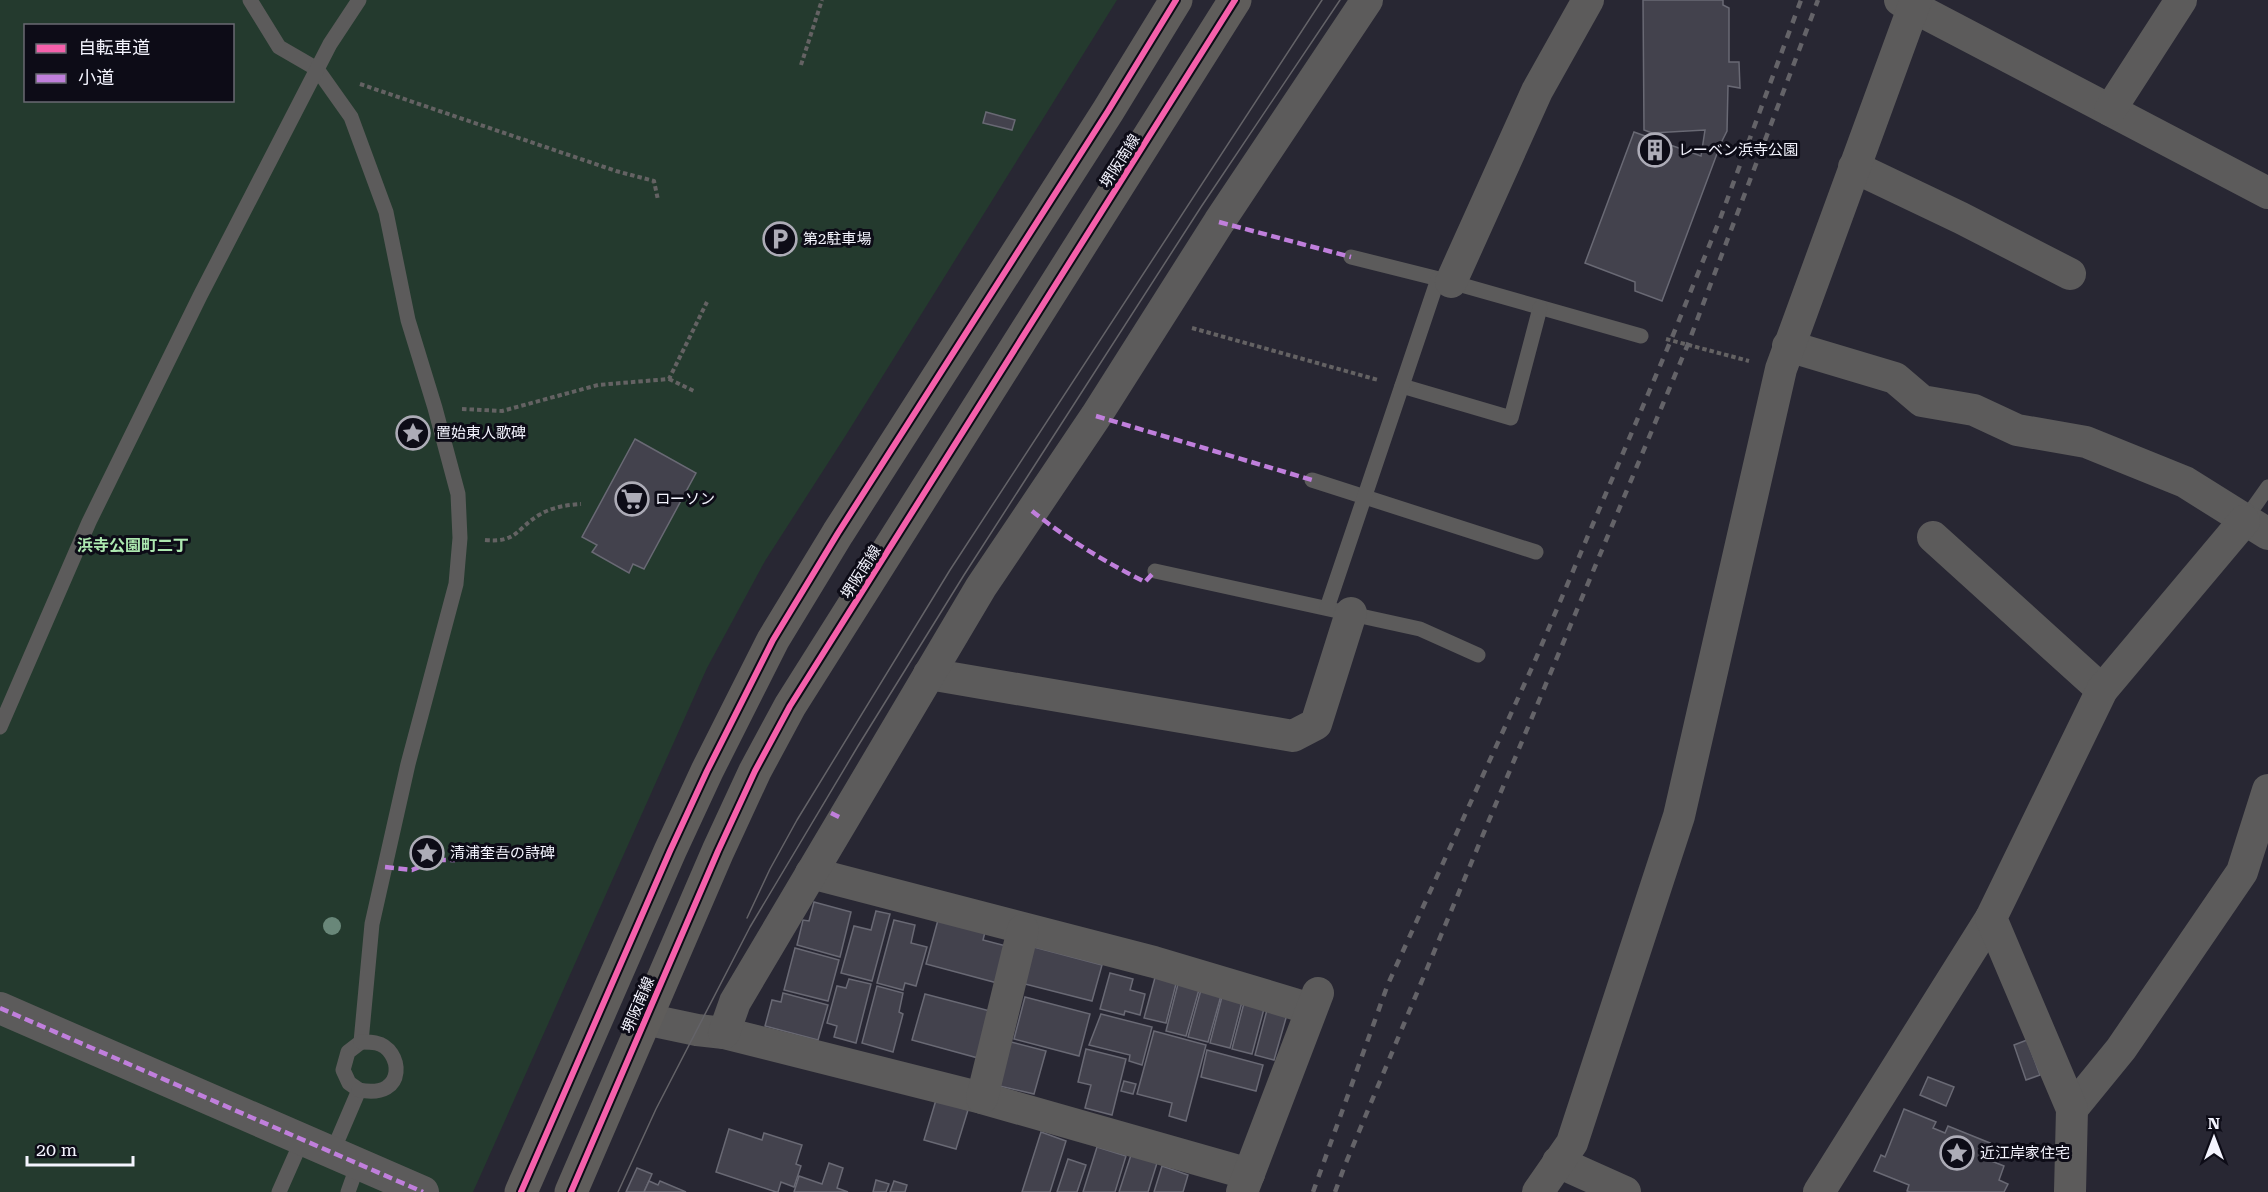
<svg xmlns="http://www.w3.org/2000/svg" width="2268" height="1192" viewBox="0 0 2268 1192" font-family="'Roboto Serif','Noto Sans JP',serif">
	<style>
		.green { fill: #243a2e; fill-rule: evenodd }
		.building { fill: #43424d; stroke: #696974; stroke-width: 1.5 }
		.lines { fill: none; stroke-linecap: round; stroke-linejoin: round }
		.path { stroke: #646263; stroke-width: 4; stroke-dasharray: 4.5 3; stroke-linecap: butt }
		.lane { stroke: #5c5b5b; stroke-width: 15 }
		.street { stroke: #5c5b5b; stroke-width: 32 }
		.secondary { stroke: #5f5d5b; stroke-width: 33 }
		.tram { stroke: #646368; stroke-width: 1.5 }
		.rail { stroke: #646368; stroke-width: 4.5; stroke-dasharray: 8 8; stroke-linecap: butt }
		.quiet { stroke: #c07fdc; stroke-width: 4.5; stroke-dasharray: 9 4.5; stroke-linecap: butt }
		.cycleway-casing { stroke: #0d0c17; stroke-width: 10 }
		.cycleway { stroke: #f560ab; stroke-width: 6 }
		.tree { fill: #698779 }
		.labels { text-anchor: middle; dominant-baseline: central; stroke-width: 6; stroke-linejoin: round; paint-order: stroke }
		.poi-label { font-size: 15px; fill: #f4f4fe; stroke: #0d0c17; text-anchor: start }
		.street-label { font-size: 15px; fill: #f4f4fe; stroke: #0d0c17 }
		.neighbourhood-label { font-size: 16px; font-weight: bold; fill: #ade9b0; stroke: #0d0c17 }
	</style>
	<rect width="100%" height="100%" fill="#282733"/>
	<path class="green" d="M0,0H1117L846,435L765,561L707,668L473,1192H0ZM26,26H232V100H26Z"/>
	<g class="building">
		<polygon points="1643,0 1723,0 1723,5 1729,8 1729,62 1739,62 1740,88 1728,86 1727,131 1721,143 1662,301 1635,291 1635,282 1585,263 1634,132 1701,156 1705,130 1652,133 1644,130"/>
		<polygon points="986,112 1015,120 1012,130 983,123"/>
		<polygon points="635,439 696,473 644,569 633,564 629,573 592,552 597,545 582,537"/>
		<polygon points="814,902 851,912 840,957 797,945 803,920 809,921"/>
		<polygon points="876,911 890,914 872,981 841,973 854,926 871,930"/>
		<polygon points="894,920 915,925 911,943 927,947 916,986 905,983 903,990 877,983"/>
		<polygon points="938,920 985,932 983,940 1010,947 1001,984 926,964"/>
		<polygon points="1030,946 1102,965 1092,1001 1021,983"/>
		<polygon points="795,948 839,960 828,1001 784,990"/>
		<polygon points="1110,973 1133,979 1130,990 1145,994 1140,1015 1125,1011 1124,1015 1100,1009"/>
		<polygon points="1156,974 1177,980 1166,1023 1144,1018"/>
		<polygon points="849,979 871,984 856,1043 834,1037 837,1026 827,1023 837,986 846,988"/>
		<polygon points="1179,980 1200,986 1186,1036 1166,1031"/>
		<polygon points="877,986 903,993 899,1012 903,1014 893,1052 862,1043"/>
		<polygon points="1202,986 1222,992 1208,1042 1188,1037"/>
		<polygon points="783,993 828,1005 818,1040 765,1026 772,1000 781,1002"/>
		<polygon points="1223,993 1243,998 1230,1048 1210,1043"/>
		<polygon points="925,994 990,1011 978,1058 912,1040"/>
		<polygon points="1025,997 1090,1014 1079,1056 1014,1039"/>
		<polygon points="1245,999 1265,1005 1252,1054 1232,1049"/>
		<polygon points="1268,1006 1288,1011 1274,1060 1255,1055"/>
		<polygon points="1101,1014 1152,1027 1142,1065 1129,1061 1130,1055 1089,1045"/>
		<polygon points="1154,1031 1206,1045 1186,1121 1169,1116 1172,1103 1137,1094"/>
		<polygon points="2027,1040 2040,1075 2026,1080 2014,1045"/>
		<polygon points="1007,1041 1046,1051 1034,1094 995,1085"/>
		<polygon points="1086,1049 1126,1059 1112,1115 1085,1108 1091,1085 1078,1082"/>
		<polygon points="1207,1050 1263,1065 1256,1091 1201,1077"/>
		<polygon points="1928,1077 1954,1087 1946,1106 1920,1095"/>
		<polygon points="1124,1081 1136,1084 1133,1094 1121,1091"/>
		<polygon points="936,1100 968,1110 956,1149 924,1140"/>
		<polygon points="1904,1109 1936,1122 1933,1128 1945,1133 1948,1126 1990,1143 1984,1158 2004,1166 1999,1180 2008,1184 2004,1192 1910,1192 1907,1191 1909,1185 1874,1171 1881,1155 1885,1157"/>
		<polygon points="729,1129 762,1140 764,1133 802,1145 796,1164 801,1166 794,1187 781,1182 778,1192 776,1192 716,1172"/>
		<polygon points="1041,1132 1066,1141 1050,1192 1022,1192"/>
		<polygon points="1097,1147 1126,1156 1115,1192 1083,1192"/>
		<polygon points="1131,1155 1157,1163 1148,1192 1119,1192"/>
		<polygon points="1068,1159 1086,1165 1077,1192 1057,1192"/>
		<polygon points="829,1163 843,1168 837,1188 848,1192 794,1192 799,1176 822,1184"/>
		<polygon points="1162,1166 1188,1175 1183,1192 1154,1192"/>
		<polygon points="637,1168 652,1174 644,1192 626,1192"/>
		<polygon points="876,1180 889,1184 886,1192 873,1192"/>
		<polygon points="649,1181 658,1185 660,1181 686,1192 644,1192"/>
		<polygon points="894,1181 907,1185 905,1192 890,1192"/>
	</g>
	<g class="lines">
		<g class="path">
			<polyline points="801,65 822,0"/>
			<polyline points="360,84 616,171 654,181 658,200"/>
			<polyline points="1192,328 1378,380"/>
			<polyline points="1666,339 1749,361"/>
			<polyline points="669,379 696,392"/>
			<polyline points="462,409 502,411 598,385 669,379 707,302"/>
			<path d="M485,540C517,543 516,529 539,515C552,507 567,505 581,504"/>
		</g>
		<g class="lane">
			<polyline points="250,0 279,47 317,69 351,117 386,212 408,320 435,408 458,494 460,538 456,584 408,764 372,924 361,1042 348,1052 343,1070 349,1083 359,1090 332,1153"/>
			<polyline points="1351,257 1451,282 1641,336"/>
			<polyline points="1402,386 1511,418 1540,308"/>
			<polyline points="1312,480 1536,552"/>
			<polyline points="2244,521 2268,487"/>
			<polyline points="1155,571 1420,629 1478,655"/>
			<polyline points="1327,608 1438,279"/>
			<polyline points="0,727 89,522 200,296 330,44 359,0"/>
			<path d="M359,1090C409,1100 402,1048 376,1043C372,1042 366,1042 361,1042"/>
			<polyline points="279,1192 302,1140"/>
			<polyline points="348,1192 358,1164"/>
		</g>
		<g class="street">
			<polyline points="1900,0 2268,193"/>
			<polyline points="2110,110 2181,0"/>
			<polyline points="1854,167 1961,218 2070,274"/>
			<polyline points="1451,282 1537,91 1588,0"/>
			<polyline points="1788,346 1895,378 1922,401 1974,410 2017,430 2086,442 2185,482 2268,534"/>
			<polyline points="1933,537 2102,690"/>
			<polyline points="929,674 1293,736 1316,724 1351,613"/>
			<polyline points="811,873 1154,962 1311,1009"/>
			<polyline points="0,1008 423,1192"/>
			<polyline points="645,1019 697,1030 724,1033 982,1098 1249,1174"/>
			<polyline points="724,1033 735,1002 981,587 1096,416 1219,222 1367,0"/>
			<polyline points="982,1098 1023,930"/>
			<polyline points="2072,1109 2121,1049 2242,872 2268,790"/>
			<polyline points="1558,1162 1625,1192"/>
			<polyline points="1242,1192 1318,993"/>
			<polyline points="1538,1192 1572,1143 1679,816 1781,369 1916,0"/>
			<polyline points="1819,1192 1991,918"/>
			<polyline points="2070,1192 2072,1109 1991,918 2102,690 2244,521"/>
		</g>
		<g class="secondary">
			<polyline points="521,1192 670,851 707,771 773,640 838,533 1108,111 1176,0"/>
			<polyline points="571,1192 718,851 755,771 790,706 1235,0"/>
		</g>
		<g class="tram">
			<polyline points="747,918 770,869 797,820 950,570 1322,0"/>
			<polyline points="618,1192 656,1109 750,927 858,746 964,575 1201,207 1340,0"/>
		</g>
		<g class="rail">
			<polyline points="1313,1192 1388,984 1534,663 1671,340 1720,219 1801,0"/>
			<polyline points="1335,1192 1345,1165 1688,344 1818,0"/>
		</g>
		<g class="quiet">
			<polyline points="1219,222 1351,257"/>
			<polyline points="1096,416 1312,480"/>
			<path d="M1032,511C1067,539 1105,562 1145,582L1155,571"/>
			<polyline points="831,813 843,819"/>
			<polyline points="385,867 412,870 436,860 455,860"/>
			<polyline points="0,1008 423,1192"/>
		</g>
		<defs>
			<g id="cycleway">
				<polyline points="521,1192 670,851 707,771 773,640 838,533 1108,111 1176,0"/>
				<polyline points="571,1192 718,851 755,771 790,706 1235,0"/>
			</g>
		</defs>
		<use href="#cycleway" class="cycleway-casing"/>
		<use href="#cycleway" class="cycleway"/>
	</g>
	<circle class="tree" cx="332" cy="926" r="9"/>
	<defs>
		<symbol id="building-ring" viewBox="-11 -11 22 22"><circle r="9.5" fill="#0d0c17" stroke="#adacb7" stroke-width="1.5"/><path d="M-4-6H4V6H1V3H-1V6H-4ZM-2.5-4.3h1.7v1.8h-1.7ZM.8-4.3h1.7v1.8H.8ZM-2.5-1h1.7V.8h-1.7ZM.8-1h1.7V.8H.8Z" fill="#adacb7"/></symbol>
		<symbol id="parking-ring" viewBox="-11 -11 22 22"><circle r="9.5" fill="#0d0c17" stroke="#adacb7" stroke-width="1.5"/><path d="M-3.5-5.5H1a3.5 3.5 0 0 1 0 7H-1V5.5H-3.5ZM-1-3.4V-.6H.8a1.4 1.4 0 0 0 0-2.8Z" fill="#adacb7"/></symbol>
		<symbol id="sight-ring" viewBox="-11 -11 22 22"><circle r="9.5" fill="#0d0c17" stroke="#adacb7" stroke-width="1.5"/><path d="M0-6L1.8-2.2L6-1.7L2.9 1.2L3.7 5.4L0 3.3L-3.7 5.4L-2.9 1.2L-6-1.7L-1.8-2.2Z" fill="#adacb7"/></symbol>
		<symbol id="supermarket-ring" viewBox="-11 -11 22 22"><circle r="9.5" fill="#0d0c17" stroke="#adacb7" stroke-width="1.5"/><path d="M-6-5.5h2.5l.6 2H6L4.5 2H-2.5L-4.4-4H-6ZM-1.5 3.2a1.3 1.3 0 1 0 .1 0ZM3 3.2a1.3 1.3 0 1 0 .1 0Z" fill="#adacb7"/></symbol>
	</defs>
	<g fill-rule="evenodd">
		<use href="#building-ring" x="1636" y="131" width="38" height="38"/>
		<use href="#parking-ring" x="761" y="220" width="38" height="38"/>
		<use href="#sight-ring" x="394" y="414" width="38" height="38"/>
		<use href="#supermarket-ring" x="613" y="480" width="38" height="38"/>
		<use href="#sight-ring" x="408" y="834" width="38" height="38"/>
		<use href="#sight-ring" x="1938" y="1134" width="38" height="38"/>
	</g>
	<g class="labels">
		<g class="poi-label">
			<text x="1678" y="150">レーベン浜寺公園</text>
			<text x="803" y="239">第2駐車場</text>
			<text x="436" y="433">置始東人歌碑</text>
			<text x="655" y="499">ローソン</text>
			<text x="450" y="853">清浦奎吾の詩碑</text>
			<text x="1980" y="1153">近江岸家住宅</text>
		</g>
		<g class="street-label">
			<text transform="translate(1120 161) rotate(-58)">堺阪南線</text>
			<text transform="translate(861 572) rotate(-58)">堺阪南線</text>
			<text transform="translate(638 1005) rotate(-67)">堺阪南線</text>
		</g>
		<g class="neighbourhood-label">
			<text x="133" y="545">浜寺公園町二丁</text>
		</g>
	</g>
	<rect x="24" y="24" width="210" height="78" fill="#0d0c17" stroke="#696973" stroke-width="1.5"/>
	<rect x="36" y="44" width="30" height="9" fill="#f560ab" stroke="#696973" stroke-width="1.5"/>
	<text x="78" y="54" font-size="18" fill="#f4f4fe">自転車道</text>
	<rect x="36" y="74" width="30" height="9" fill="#c07fdc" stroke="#696973" stroke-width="1.5"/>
	<text x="78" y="84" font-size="18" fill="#f4f4fe">小道</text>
	<g transform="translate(2214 1138)" stroke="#0d0c17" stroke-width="4.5" paint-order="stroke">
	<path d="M0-4.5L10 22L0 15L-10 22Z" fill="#f4f4fe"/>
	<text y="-9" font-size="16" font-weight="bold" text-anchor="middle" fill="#f4f4fe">N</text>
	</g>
	<path d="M27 1156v9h106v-9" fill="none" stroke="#f4f4fe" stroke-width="3"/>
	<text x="36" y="1156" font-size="18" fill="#f4f4fe" stroke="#0d0c17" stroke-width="4.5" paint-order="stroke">20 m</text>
</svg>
